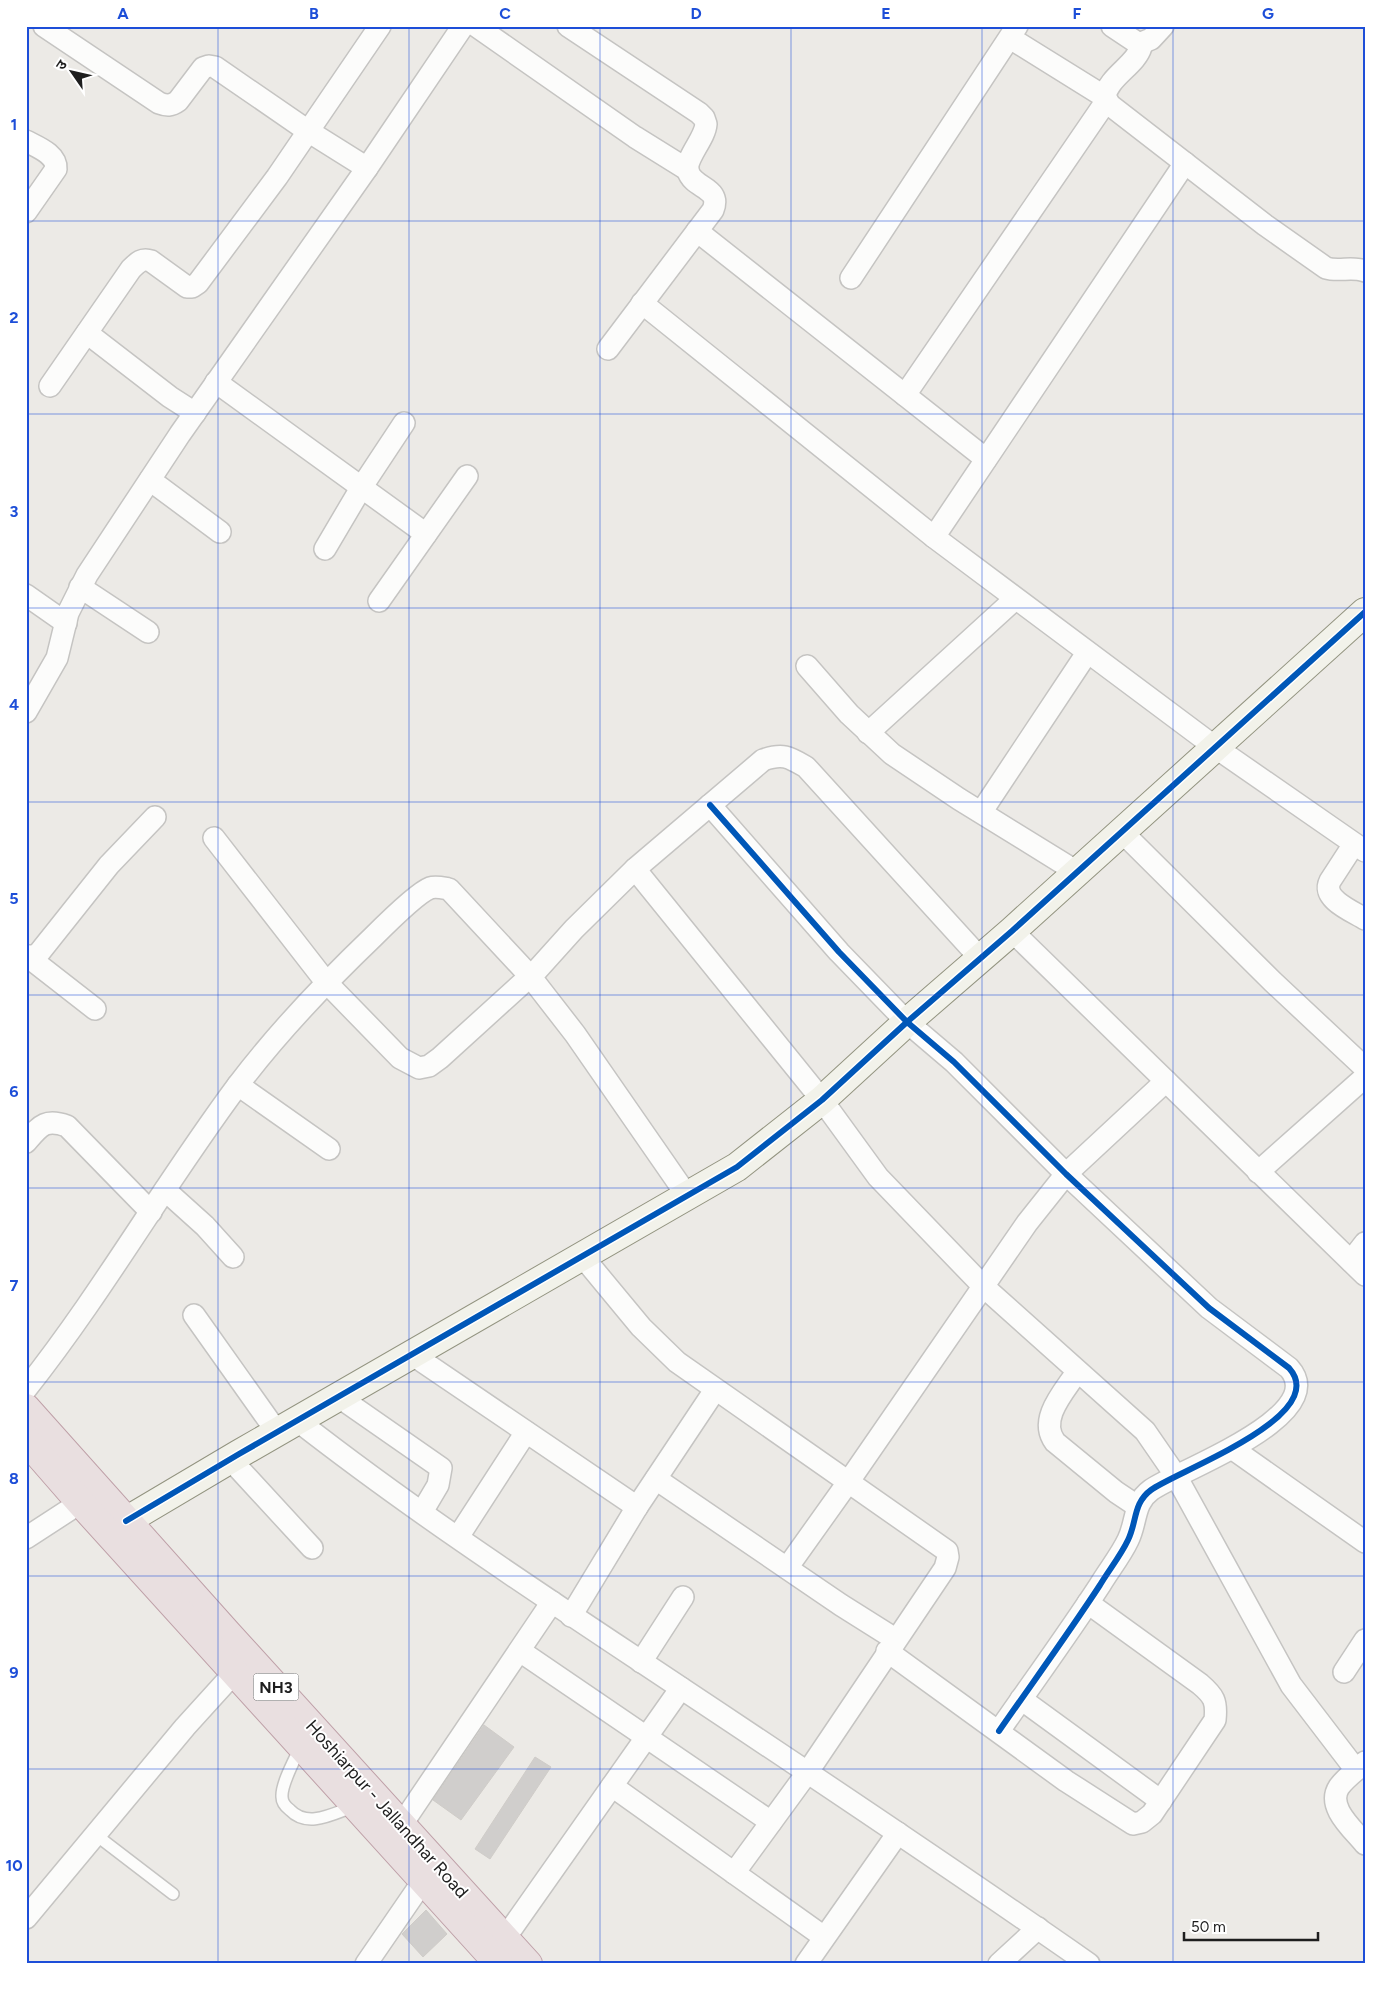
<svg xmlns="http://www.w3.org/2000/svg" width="1391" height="1990" viewBox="0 0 1391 1990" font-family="Figtree,'Noto Sans Devanagari',sans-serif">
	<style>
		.building { fill: #d0cecc; stroke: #cfccc8 }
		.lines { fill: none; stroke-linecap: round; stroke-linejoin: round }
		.lane-casing { stroke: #c5c4c2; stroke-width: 14 }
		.street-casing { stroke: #c5c4c2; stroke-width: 24 }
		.secondary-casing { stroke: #939480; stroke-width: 30 }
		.highway-casing { stroke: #bfa0a8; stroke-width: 30 }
		.lane { stroke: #fcfcfb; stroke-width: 11 }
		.street { stroke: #fcfcfb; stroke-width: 21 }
		.secondary { stroke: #f2f2ea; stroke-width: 28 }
		.highway { stroke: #e9dfe0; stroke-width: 28 }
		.cycleway-casing { stroke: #fff; stroke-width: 9 }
		.cycleway { stroke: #0057b8; stroke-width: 6 }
		.grid { fill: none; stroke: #1d4ed8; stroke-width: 1; stroke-opacity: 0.55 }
		.labels { text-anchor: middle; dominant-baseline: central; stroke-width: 4; stroke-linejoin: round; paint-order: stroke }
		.shield { fill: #fff; stroke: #626262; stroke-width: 1 }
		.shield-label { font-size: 16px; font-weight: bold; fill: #1e1e1e }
		.street-label { font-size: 18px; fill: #1e1e1e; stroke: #fff }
		.neatline { fill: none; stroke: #1d4ed8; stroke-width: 2 }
		.grid-label { font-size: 16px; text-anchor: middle; font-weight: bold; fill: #1d4ed8 }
	</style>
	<rect width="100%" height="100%" fill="#eceae6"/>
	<g class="building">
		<polygon points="484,1725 514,1747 461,1820 433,1800"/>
		<polygon points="535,1757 551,1767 490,1859 475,1849"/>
		<polygon points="426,1910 447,1934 423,1957 402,1934"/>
	</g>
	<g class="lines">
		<defs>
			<g id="lane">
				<path d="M301,1746C295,1759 281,1784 282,1797C282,1802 286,1807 290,1810C308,1829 334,1813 355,1806"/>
				<polyline points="96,1835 173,1894"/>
			</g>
			<g id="street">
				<path d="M44,26L159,103C167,106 171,106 178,101L203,68L209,66L215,67L308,131L367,168"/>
				<polyline points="476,26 635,137 688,170"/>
				<path d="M568,26L699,113L704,118L706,124C705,139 685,158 688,171C693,189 722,187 713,210L608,349"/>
				<path d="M1112,26L1139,44L1141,47C1136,65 1108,77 1105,97L1110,105L1265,225L1326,268C1339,272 1352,266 1365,271"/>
				<polyline points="1010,38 1105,97"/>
				<polyline points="1139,44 1151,39 1163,26"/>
				<path d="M26,141C37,147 57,154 56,169L26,212"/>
				<polyline points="697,231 986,459"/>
				<polyline points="851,278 1017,26"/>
				<polyline points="642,303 934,537 1185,163"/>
				<polyline points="87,333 170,397 195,413"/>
				<polyline points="216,382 426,534"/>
				<path d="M50,386L131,269C138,262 142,258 151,261L187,287H192L198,283L277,177L380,26"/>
				<polyline points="905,395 1107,100"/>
				<polyline points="150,480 220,532"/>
				<polyline points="934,537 1215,747 1365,851"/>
				<polyline points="325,549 361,488 404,423"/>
				<polyline points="80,587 148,632"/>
				<polyline points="26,595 66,623"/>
				<polyline points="379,601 467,476"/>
				<polyline points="807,666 849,714 892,754 959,799 1077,872"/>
				<polyline points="26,712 57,658 68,613 87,575 180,434 367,168 463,26"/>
				<polyline points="868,733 1015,599"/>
				<path d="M710,805L839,952L907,1022L954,1062L1066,1174L1209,1308L1289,1368C1332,1416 1177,1471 1151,1490C1133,1503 1137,1522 1128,1540C1121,1555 1109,1570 1100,1585C1068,1634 1033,1682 999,1731"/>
				<polyline points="982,811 1087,653"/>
				<polyline points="1121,831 1273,982 1365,1068"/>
				<path d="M214,838L326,982L400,1058L419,1068L429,1066L440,1058L538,969L574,929L635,869L763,760C783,753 789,757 806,767L980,958"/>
				<path d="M1354,844L1330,881C1321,899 1352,911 1365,919"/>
				<polyline points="635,869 822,1100 878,1177 984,1287 1145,1431 1176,1476 1291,1685 1356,1770"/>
				<polyline points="1012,931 1365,1275"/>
				<polyline points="26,956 34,956 39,953 109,865 155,817"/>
				<polyline points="27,956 95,1009"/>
				<polyline points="238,1085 329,1149"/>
				<path d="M26,1142C40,1126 45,1118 67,1126L151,1212"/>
				<polyline points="1258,1172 1365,1077"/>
				<polyline points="165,1190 205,1226 233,1257"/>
				<polyline points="583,1257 641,1327 677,1362 947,1551 948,1557 945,1568 807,1773 734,1873"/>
				<polyline points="1351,1261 1365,1243"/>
				<polyline points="194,1315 277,1432"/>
				<polyline points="413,1355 637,1507"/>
				<path d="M1077,1372C1064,1392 1038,1419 1055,1442L1116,1492L1137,1506"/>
				<path d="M26,1389C103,1292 164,1184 238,1085C278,1032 325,983 373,937C384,926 417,893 430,888C436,886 443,888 449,889L530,976L575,1034L688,1197"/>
				<polyline points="339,1397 441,1468 438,1485 422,1512"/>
				<path d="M298,1421C421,1517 552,1602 681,1688C818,1779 954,1870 1089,1964"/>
				<polyline points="1233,1449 1365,1542"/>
				<polyline points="230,1459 312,1548"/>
				<polyline points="656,1479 841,1605 895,1639"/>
				<polyline points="458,1537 526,1432"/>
				<polyline points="26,1538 92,1495"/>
				<polyline points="787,1568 849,1481 1027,1223 1066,1174 1166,1081"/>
				<polyline points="571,1616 637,1507 715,1390"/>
				<polyline points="520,1651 771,1822"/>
				<path d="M887,1651L1066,1781L1133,1824L1142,1822L1152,1814L1215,1720C1217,1701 1214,1696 1200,1684L1088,1603"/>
				<polyline points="641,1662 683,1597"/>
				<polyline points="1344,1672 1365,1640"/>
				<polyline points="1021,1699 1161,1801"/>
				<path d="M1365,1762C1357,1770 1345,1778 1339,1787C1326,1807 1353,1829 1365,1844"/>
				<polyline points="612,1786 824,1937"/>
				<polyline points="402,1824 552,1602"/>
				<polyline points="26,1918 185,1727 234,1673"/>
				<polyline points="505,1938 681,1688"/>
				<polyline points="366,1964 423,1881"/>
				<polyline points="806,1964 898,1833"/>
				<polyline points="999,1964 1038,1928"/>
			</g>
			<polyline id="secondary" points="126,1521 239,1454 737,1167 822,1100 907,1022 1012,931 1365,612"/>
			<g id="highway">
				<polyline points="26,1408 228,1634 528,1964"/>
				<polyline points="26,1440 80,1502 499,1964"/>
			</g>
		</defs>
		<use href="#lane" class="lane-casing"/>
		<use href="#street" class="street-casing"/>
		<use href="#secondary" class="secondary-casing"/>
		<use href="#highway" class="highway-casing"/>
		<use href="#lane" class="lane"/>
		<use href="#street" class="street"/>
		<use href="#secondary" class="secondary"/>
		<use href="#highway" class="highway"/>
		<defs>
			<g id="cycleway">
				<path d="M710,805L839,952L907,1022L954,1062L1066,1174L1209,1308L1289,1368C1332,1416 1177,1471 1151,1490C1133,1503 1137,1522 1128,1540C1121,1555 1109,1570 1100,1585C1068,1634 1033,1682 999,1731"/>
				<polyline points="126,1521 239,1454 737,1167 822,1100 907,1022 1012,931 1365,612"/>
			</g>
		</defs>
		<use href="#cycleway" class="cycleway-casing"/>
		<use href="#cycleway" class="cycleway"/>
	</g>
	<path class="grid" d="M218,26V1964M409,26V1964M600,26V1964M791,26V1964M982,26V1964M1173,26V1964M26,221H1365M26,414H1365M26,608H1365M26,802H1365M26,995H1365M26,1188H1365M26,1382H1365M26,1576H1365M26,1769H1365"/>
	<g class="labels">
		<rect class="shield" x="253.5" y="1673.5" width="45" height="27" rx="4"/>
		<g class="shield-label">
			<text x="276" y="1687">NH3</text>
		</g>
		<g class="street-label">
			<text transform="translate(387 1809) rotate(48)">Hoshiarpur - Jallandhar Road</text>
		</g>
	</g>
	<rect width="1391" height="1990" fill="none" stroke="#ffffff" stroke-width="55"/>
	<g transform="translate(72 72) rotate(304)" stroke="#ffffff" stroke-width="4" paint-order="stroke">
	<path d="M0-4L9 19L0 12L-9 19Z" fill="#1e1e1e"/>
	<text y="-8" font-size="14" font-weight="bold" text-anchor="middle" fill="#1e1e1e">उ</text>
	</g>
	<path d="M1184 1932v8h134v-8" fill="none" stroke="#1e1e1e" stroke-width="2.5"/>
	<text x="1191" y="1932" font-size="15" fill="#1e1e1e" stroke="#ffffff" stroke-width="4" paint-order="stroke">50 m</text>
	<rect x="28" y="28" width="1336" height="1934" class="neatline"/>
	<g class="grid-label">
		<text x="123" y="19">A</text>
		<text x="314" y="19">B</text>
		<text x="505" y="19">C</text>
		<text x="696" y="19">D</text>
		<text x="886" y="19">E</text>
		<text x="1077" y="19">F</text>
		<text x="1268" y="19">G</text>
		<text x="14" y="130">1</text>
		<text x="14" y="323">2</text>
		<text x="14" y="517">3</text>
		<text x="14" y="710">4</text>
		<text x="14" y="904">5</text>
		<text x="14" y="1097">6</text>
		<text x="14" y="1291">7</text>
		<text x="14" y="1484">8</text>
		<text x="14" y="1678">9</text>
		<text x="14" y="1871">10</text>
	</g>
</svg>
